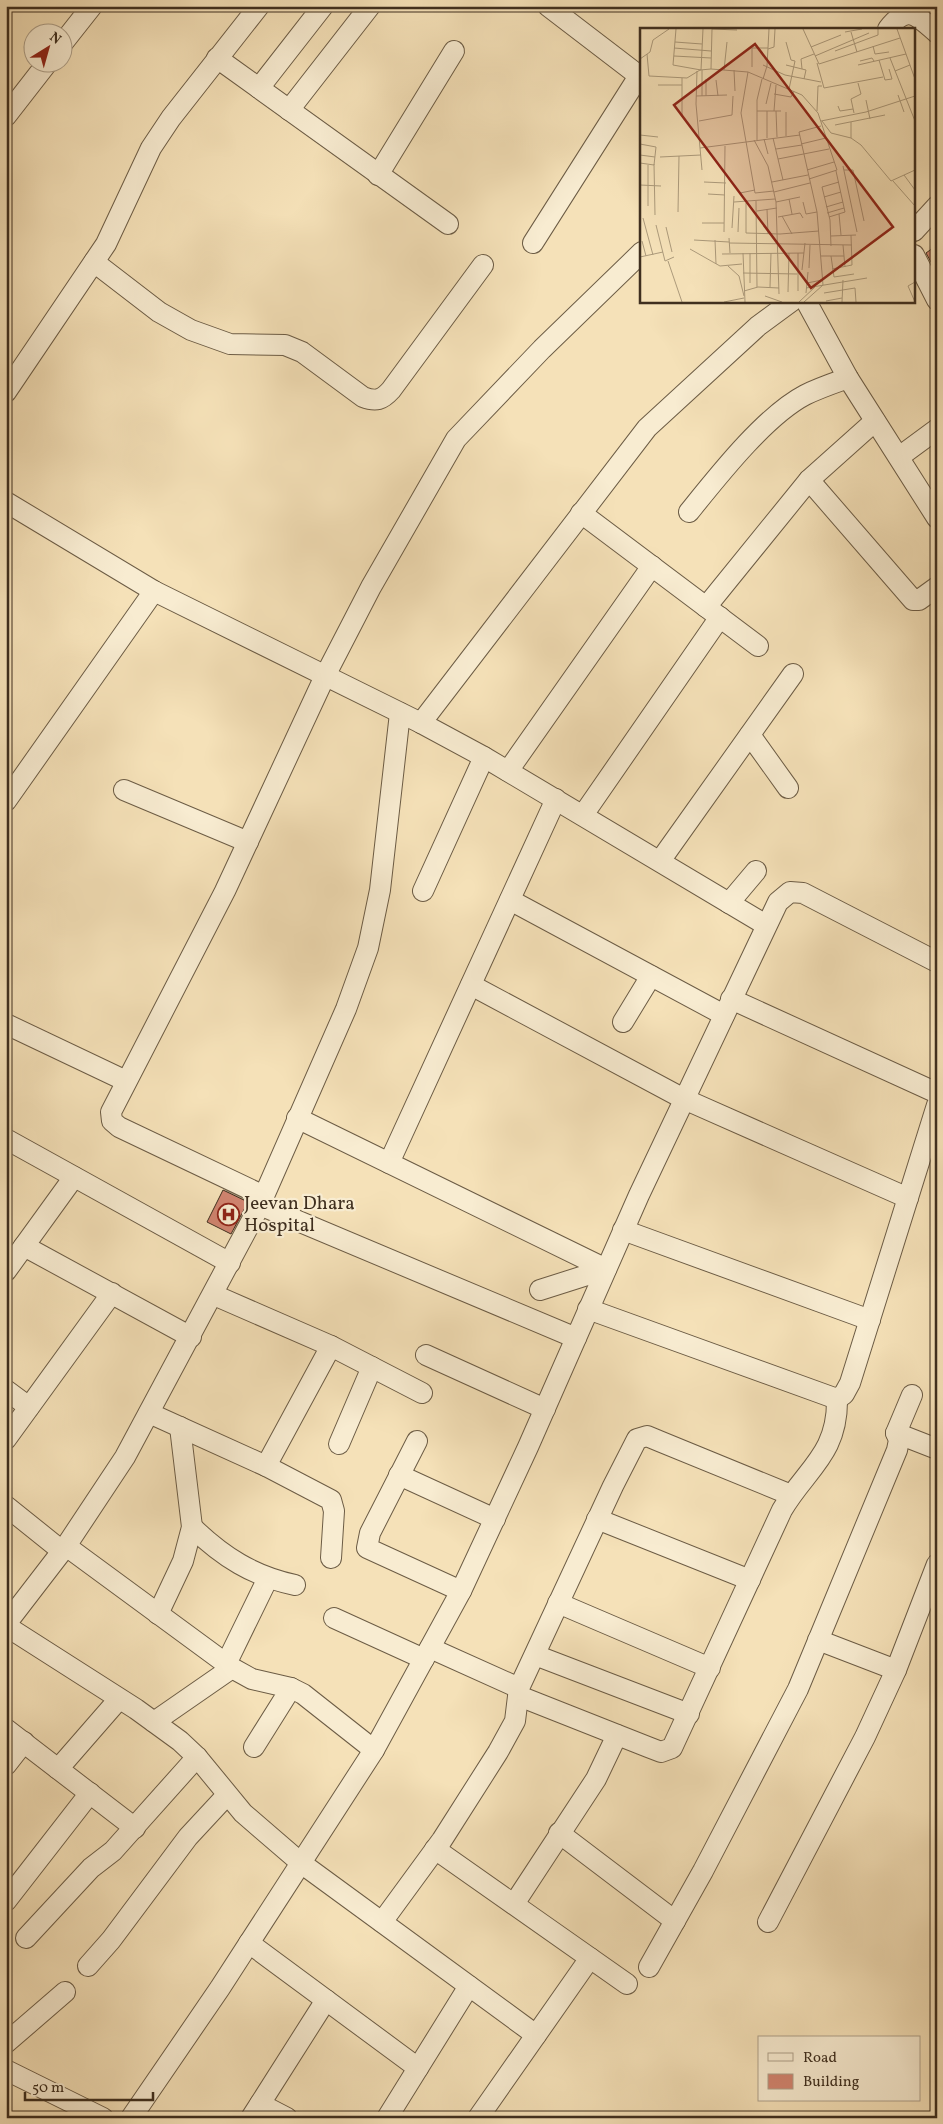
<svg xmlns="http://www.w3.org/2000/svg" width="943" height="2124" viewBox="0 0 943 2124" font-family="Vollkorn,serif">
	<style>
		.building { fill: #d1846f; stroke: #3f2f1f; filter: url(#shadow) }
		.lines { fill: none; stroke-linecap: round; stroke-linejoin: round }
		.minor-casing { stroke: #6c5c45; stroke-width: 22 }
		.minor { stroke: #f8ecd1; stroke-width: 20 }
		.labels { text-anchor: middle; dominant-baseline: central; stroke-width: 4.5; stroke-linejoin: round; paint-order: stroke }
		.poi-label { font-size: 19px; fill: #3f2f1f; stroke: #f8ecd1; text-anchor: start }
		.inset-road { fill: none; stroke: #ac9a7b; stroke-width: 1 }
		.view { fill: #8f2418; fill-opacity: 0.15; stroke: #8f2418; stroke-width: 2.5 }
		.inset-edge { fill: none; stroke: #3f2f1f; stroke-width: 2.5 }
	</style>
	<defs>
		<filter id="shadow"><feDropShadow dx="4.5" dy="-4.5" stdDeviation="1" flood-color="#0004"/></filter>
	</defs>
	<rect width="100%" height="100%" fill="#f5e1b8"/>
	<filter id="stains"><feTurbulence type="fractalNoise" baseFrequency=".004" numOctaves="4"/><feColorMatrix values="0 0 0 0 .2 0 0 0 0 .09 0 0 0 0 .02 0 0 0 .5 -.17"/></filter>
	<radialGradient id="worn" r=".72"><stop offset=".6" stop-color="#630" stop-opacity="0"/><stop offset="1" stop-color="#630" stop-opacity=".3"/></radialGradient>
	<g class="building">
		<polygon points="937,245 937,273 926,253"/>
		<polygon points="223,1190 248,1202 231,1234 207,1222"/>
	</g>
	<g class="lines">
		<defs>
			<g id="minor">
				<polyline points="548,6 642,78"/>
				<path d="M888,29C908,3 917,16 937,33"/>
				<polyline points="62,44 92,6"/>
				<polyline points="217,58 448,224"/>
				<polyline points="259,88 323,6"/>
				<polyline points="289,110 370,6"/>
				<polyline points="6,116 48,62"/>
				<polyline points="378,175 454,51"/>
				<polyline points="914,231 937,206"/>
				<polyline points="533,243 639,76"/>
				<polyline points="914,255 937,300"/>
				<path d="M94,262L159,312L191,330L230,344L285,345L302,352L363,397C376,402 382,400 391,390L483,265"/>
				<polyline points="806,301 848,378 937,518"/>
				<polyline points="6,392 106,244 151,148 171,118 259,6"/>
				<polyline points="899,457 937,429"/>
				<polyline points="809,480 913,600 919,600 937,587"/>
				<polyline points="6,502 154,591 421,723 484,757 766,925"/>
				<path d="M689,512C718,476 765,416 805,395C819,388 834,383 848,378"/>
				<polyline points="581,513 758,646"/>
				<polyline points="706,607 809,480 875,421"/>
				<polyline points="421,723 647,428 758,326 792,301"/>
				<polyline points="750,735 788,788"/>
				<polyline points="508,771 652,566"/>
				<polyline points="124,790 248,842"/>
				<polyline points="6,801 154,591"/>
				<polyline points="583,815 720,617"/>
				<polyline points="660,861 793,674"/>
				<polyline points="423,891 484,757"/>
				<polyline points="510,900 724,1015"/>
				<polyline points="729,903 756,871"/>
				<polyline points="471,985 684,1099 908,1198"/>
				<polyline points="731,999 937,1093"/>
				<polyline points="623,1022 651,976"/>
				<polyline points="6,1024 126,1081"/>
				<polyline points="297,1118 606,1269"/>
				<polyline points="6,1139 230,1263"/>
				<polyline points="389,1163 556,799"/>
				<polyline points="264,1196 119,1127 112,1121 111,1112 225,891 325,676 371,587 456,439 542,349 642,252"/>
				<polyline points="260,1205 576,1338"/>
				<polyline points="623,1230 870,1320"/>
				<polyline points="24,1246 191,1337"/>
				<polyline points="6,1271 74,1177"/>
				<polyline points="540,1290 606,1269"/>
				<polyline points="214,1295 331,1346 422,1393"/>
				<polyline points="588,1309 837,1399 844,1394 850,1383 937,1105"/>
				<polyline points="426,1355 545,1409"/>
				<polyline points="6,1390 29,1407"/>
				<polyline points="149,1413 266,1466 331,1500 334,1511 331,1558"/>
				<polyline points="896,1433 937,1449"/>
				<polyline points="6,1439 112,1293"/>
				<polyline points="417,1441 370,1533 367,1548 461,1591"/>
				<polyline points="339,1444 372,1367"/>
				<polyline points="266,1466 331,1346"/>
				<polyline points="399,1475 495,1519"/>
				<polyline points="6,1506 62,1551"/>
				<polyline points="597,1519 750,1580"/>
				<path d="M192,1527C223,1557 253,1576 295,1585"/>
				<polyline points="66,1546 232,1668 252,1679 291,1688 303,1694 374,1750"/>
				<polyline points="558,1603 710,1668"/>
				<polyline points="158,1614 183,1561 192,1527 180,1427"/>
				<polyline points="334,1618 424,1659"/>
				<polyline points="6,1624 66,1546 125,1457 260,1205 346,1009 368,948 380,890 400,713"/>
				<polyline points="6,1626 136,1709 180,1741 197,1757 243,1813 301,1863 536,2035"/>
				<polyline points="818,1640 896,1670"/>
				<polyline points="430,1648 519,1688"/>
				<polyline points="535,1655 689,1714"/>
				<polyline points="226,1664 268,1578"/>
				<path d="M519,1696L648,1747L661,1752L672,1748L782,1510C806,1469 838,1454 837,1399"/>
				<polyline points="154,1722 232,1668"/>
				<polyline points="6,1729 135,1828"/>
				<polyline points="254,1747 291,1688"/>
				<polyline points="6,1765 24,1742"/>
				<polyline points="58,1769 119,1699"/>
				<polyline points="559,1833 675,1921"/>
				<polyline points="435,1849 627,1984"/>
				<polyline points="6,1901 90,1793"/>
				<polyline points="514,1904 596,1779 617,1735"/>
				<polyline points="382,1922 442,1840 498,1752 515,1721 519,1688 613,1486 637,1439 647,1436 659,1441 791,1495"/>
				<polyline points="768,1922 865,1737 896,1670 937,1564"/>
				<polyline points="26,1938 91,1868 113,1851 197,1757"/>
				<polyline points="249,1943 418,2068"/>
				<polyline points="88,1966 111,1940 188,1837 227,1795"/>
				<polyline points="649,1967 703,1871 798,1689 897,1450 899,1440 896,1433 912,1395"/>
				<polyline points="6,2043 65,1992"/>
				<polyline points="6,2070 103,2118"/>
				<polyline points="260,2104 287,2118"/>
				<polyline points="131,2118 220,1988 374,1750 461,1591 528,1447 639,1195 778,902 790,892 803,893 937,962"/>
				<polyline points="251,2118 326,2000"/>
				<polyline points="387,2118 469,1986"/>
				<polyline points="478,2118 590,1958"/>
			</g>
		</defs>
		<use href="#minor" class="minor-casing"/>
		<use href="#minor" class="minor"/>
	</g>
	<defs>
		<symbol id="hospital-ring" viewBox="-11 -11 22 22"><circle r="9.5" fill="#f8ecd1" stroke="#8f2418" stroke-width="1.5"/><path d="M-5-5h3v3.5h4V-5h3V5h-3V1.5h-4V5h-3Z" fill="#8f2418"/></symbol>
	</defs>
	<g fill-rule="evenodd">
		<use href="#hospital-ring" x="216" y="1202" width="25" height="25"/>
	</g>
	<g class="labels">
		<g class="poi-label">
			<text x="244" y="1204">Jeevan Dhara<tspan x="244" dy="22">Hospital</tspan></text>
		</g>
	</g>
	<g transform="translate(640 28)">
		<rect width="275" height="275" fill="#f5e1b8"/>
		<path class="inset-road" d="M36,1L33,37L61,42L63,1M72,1L71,41L108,44L162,67L178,85L197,142L169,151M72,1L97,2M163,1L179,36L260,10M257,1L275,51M205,4L222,1M211,4L217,24M35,14L62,16M146,14L151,32L155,33L149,61M233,18L235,26L249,24M171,19L201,7M34,20L71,23M128,21L134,19L135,1M195,23L238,7V1M7,26L9,48L47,50L60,42L71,41M34,28L71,30M175,28L229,5M250,30L275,93M0,31L10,24L13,12L29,1M239,32L245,52L252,51L249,41M220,33L232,30L234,33M177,35L184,60L243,49M123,37L145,47L181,54M146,37L166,42L164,51M218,37L266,26M112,39V20H128M162,41L161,31L174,26M84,42L87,14M94,42L95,63M57,43L56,76L62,142M255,43L270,37M108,44L101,85L115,165L134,163M123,51L127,38L129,1M76,52L78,68M18,57H42M134,66L151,69L154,63M258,67L264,84M56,68L87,67M62,68V42M66,68V51M226,72L230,91M126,76L131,55M198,78L200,83L213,81M117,83H141M127,83V110M134,83L136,57M136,83L137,109M177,83L178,58H182M146,84V108M214,85L211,71L221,66L218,55M42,89V50M59,93L92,87L93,68M181,93L226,84L275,68M182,93L191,105L211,110L221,117L251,153L275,142M211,94V110M195,97L245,87M0,107L18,109M133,110L143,152M124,111L128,126M114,112L128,138L136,174L139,266M117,112V72L122,51M0,116L16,119L14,137L0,135M161,116L186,110M60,120L160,107M136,121L162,117M0,127L15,129M20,129L61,127M138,131L189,121M14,136L15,187M203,138L217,204M167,142L194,134M204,142H213L224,193M264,147L275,162M253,153L275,178M64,154L86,155M132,154L168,147M0,157L21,158M134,164L170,155M100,165L115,162M68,166L85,167M184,169L201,164M149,171L152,186M116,173L117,259M0,174V135M94,174L135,171M136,174L160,169M163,174L166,186L177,184M106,175V205L140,206M8,178V137M186,179L203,174M127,181L128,206M117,183L137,180M38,184L39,128M187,185L204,180M199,186L201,207M142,188L152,206M138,189L160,185L163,190M189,189L205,184L196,143M3,190L13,227M62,195H84M16,197L25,233L34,229M26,199L32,224M92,200L94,168M84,204L85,118M98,204L99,180M140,206L179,203M191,208L216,207M89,210L90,225M54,212L89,214M75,212L76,236M2,213L6,228M89,215L212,217M203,217L205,239M191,218L190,192L182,159L199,154M50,221L80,238L102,236M103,225L105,274M82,226L164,225M181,228H204M191,228L194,249L214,246M0,229L23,224M28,233L42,274M88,238L99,248L104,268M169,240L170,217M192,241L212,237L211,207M162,242L165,215M103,245L157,246M275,254L268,258L275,274M110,255V225M167,255L182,252M130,259L131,225M166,260L227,250M104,263L118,259L139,260M158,263V225M148,264L149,225M166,265L168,244M184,265L215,260L216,274M125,268L142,274M186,273L202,270M84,274L104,270M159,274L175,259M164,274L183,257L177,184L159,104L181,98M202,274L203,252"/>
		<path class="view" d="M115,16L253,199L171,260L34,77Z"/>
		<rect width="275" height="275" class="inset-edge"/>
	</g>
	<rect width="943" height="2124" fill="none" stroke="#f5e1b8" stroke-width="25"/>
	<rect x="8" y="8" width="928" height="2109" fill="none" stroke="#3f2f1f" stroke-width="2.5"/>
	<rect x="12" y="12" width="918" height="2099" fill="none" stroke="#3f2f1f"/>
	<rect x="758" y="2036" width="162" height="65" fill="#f8ecd1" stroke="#aea08a"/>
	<rect x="768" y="2053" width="25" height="8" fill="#f8ecd1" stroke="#aea08a"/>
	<text x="803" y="2062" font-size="15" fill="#3f2f1f">Road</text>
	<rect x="768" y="2074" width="25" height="15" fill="#d1846f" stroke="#aea08a"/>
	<text x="803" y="2086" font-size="15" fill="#3f2f1f">Building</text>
	<g transform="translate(48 48) rotate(37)"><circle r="24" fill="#f8ecd1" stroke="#aea08a"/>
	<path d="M0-4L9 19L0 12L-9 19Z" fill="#8f2418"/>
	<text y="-8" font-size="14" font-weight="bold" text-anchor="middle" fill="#3f2f1f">N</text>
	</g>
	<path d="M25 2092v8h128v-8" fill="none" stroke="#3f2f1f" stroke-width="2.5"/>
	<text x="32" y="2092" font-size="15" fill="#3f2f1f" stroke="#f8ecd1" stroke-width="4" paint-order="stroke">50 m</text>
	<rect width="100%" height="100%" filter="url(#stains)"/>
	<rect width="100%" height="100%" fill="url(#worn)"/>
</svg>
